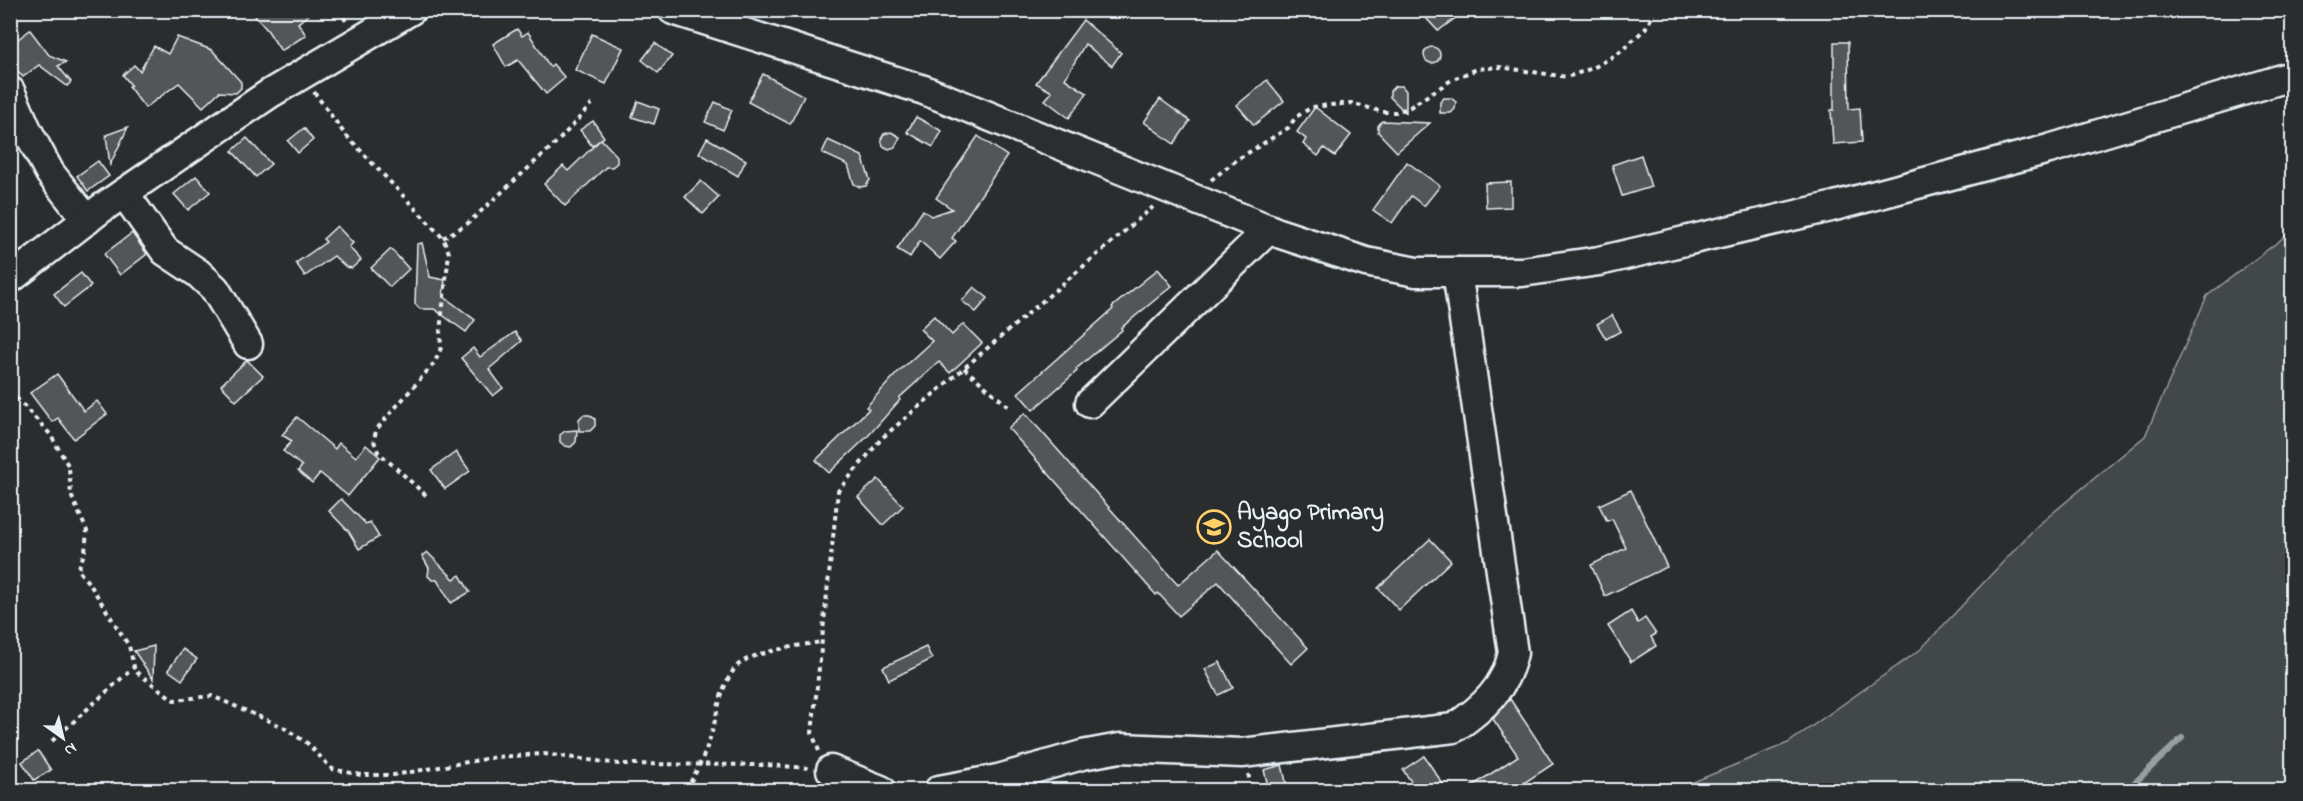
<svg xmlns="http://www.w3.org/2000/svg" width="2303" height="801" viewBox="0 0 2303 801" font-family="'Indie Flower',sans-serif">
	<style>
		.green { fill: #424648; stroke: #959ca0; stroke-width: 1.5 }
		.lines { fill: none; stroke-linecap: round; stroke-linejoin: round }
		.stream { stroke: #989fa3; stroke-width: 6 }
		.building { fill: #535759; stroke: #e8f1f8; stroke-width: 1.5 }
		.minor-casing { stroke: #e8f1f8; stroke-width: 33 }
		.path { stroke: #e8f1f8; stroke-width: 4; stroke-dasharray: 4.5 4.5; stroke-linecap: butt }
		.minor { stroke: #2a2d2e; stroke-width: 28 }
		.labels { text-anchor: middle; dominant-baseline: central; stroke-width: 4.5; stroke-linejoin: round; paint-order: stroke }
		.poi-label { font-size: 24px; font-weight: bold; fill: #e8f1f8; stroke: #2a2d2e; text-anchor: start }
	</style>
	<rect width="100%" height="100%" fill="#2a2d2e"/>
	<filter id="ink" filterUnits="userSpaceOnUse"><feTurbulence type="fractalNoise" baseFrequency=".0167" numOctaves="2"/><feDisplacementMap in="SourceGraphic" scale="12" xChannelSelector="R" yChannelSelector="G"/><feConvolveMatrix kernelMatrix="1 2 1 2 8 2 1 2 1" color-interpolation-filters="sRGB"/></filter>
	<g filter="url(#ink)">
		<polygon class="green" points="2292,231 2292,790 1674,790 1788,743 1921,649 2037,526 2145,436 2207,296"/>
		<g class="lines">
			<polyline class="stream" points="2127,790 2182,738"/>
		</g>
		<g class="building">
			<polygon points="250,10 315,10 298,23 306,35 281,51 268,31"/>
			<polygon points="1436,10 1466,10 1438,31 1426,18"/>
			<polygon points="1083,20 1121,53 1112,66 1085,44 1065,79 1087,93 1069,118 1045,100 1052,92 1036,83"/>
			<polygon points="517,29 522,36 528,32 550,67 553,64 565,78 546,94 518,60 506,67 493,44"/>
			<polygon points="30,30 49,55 66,62 58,66 71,82 67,86 39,65 23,77 10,62 10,45"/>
			<polygon points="592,34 623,48 606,84 575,70"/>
			<polygon points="177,37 212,50 241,82 241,88 236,93 219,92 203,107 179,83 145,108 129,87 131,85 123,75 134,65 140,71 154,46 168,54"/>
			<polygon points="1834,42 1848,42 1849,109 1860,108 1862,142 1833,144 1831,110 1834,110"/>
			<polygon points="655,43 672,56 658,73 642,60"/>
			<circle cx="1432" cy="55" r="8"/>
			<polygon points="763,74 804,96 790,124 748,102"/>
			<polygon points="1267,80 1284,101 1254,125 1237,105"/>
			<polygon points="1395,86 1402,86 1406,91 1406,113 1390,97 1390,91"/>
			<polygon points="1444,98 1451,98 1456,102 1455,109 1451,113 1440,113 1440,102"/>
			<polygon points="1160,99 1190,121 1174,144 1144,122"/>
			<polygon points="638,101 659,109 654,124 632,117"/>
			<polygon points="715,102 732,110 723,130 705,122"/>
			<polygon points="1315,107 1351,135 1335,156 1324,148 1318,156 1303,144 1306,139 1297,132"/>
			<polygon points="916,117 942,131 933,147 907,132"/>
			<polygon points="593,121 604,137 592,146 580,130"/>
			<polygon points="1382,121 1430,123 1397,152 1378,132 1378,126"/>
			<polygon points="128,127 110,165 106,135"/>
			<polygon points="304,128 313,140 298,153 288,141"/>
			<polygon points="891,132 900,137 895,147 889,149 883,146 881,139 884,134"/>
			<polygon points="978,136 1007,156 952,238 956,241 940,259 920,241 910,257 897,249 923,210 931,216 952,209 936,198"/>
			<polygon points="247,138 271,164 256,177 232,151"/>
			<polygon points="707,138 746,160 738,176 699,153"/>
			<polygon points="601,139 617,156 617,163 612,167 606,167 565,206 544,184 563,166 568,171"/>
			<polygon points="828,140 862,156 870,180 866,186 860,187 854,184 848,165 822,153"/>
			<polygon points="1641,155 1651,187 1622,196 1612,165"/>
			<polygon points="98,161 109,176 88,191 77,176"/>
			<polygon points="1407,162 1440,186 1424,206 1411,196 1392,223 1373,210"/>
			<polygon points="196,176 210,192 188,210 174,194"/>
			<polygon points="701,181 719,197 703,214 685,197"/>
			<polygon points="1511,182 1511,207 1486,208 1485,183"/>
			<polygon points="337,226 353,243 349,247 361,260 352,268 346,267 334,256 305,276 296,263 326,242 323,239"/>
			<polygon points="132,233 147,254 120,275 104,254"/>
			<polygon points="422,243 430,277 445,280 443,296 475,320 466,332 434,309 420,309 415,304 417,244"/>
			<polygon points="391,249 409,269 390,287 371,268"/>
			<polygon points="1158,269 1172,286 1121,328 1122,330 1076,369 1077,371 1033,410 1018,393 1113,309 1112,307"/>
			<polygon points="81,273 91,286 64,307 54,294"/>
			<polygon points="974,287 988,298 976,312 962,301"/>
			<polygon points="1612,315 1621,331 1606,339 1597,324"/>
			<polygon points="934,316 952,335 963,324 982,343 950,373 939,362 899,398 900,400 868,436 829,473 816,460 869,409 866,407 898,372 932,341 920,329"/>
			<polygon points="515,332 522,341 489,369 503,388 493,396 461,358 473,348 480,357"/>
			<polygon points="247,360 263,376 236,401 221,385"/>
			<polygon points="57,374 84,411 97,401 107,414 74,439 58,418 52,422 30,393"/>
			<polygon points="1025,413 1178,585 1218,550 1308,648 1291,664 1218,582 1179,616 1158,593 1156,595 1008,428"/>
			<polygon points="583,415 590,415 595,419 595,426 590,431 579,431 579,419"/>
			<polygon points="297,417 335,449 339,443 356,457 366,445 380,457 348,496 320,473 312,483 298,471 302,466 283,451 292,441 282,435"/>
			<polygon points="577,430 576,442 571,447 565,446 560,442 560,435 565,431"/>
			<polygon points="456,452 470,471 445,489 431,470"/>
			<polygon points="878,479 903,506 883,525 858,497"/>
			<polygon points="1631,490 1667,567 1605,596 1591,565 1626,548 1612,519 1607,521 1599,505"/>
			<polygon points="341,499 366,524 370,522 379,537 359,549 349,532 329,511"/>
			<polygon points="1430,539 1451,561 1399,610 1378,588"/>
			<polygon points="427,552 454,579 460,575 470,592 451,603 437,580 432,580 428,576 429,568 422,556"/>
			<polygon points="1631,611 1638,623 1645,618 1656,634 1651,637 1656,646 1631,662 1608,626"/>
			<polygon points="154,646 153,679 134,651"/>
			<polygon points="926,647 932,659 889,680 883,667"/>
			<polygon points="183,649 197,659 182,680 168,670"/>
			<polygon points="1220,662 1233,688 1218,695 1205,669"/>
			<polygon points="1510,699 1553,764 1513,790 1466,790 1518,756 1493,719"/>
			<polygon points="38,751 51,770 34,780 22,762"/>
			<polygon points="1424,756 1447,790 1417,790 1403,770"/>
			<polygon points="1282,765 1288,790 1269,790 1264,770"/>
		</g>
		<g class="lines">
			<defs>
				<g id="minor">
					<polyline points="673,10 924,90 1281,234 1366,262 1416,272 1522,272 1599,261 1831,207 2049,149 2292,76"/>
					<polyline points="10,91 27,130 50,173 87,220"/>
					<polyline points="124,193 165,251 198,273 215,289 248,344"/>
					<polyline points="10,279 102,208 269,94 411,10"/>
					<polyline points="1090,403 1269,229"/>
					<polyline points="831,770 881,790"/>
					<path d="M939,790L998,779L1082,755L1120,748L1242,753L1454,728C1483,708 1505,689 1513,653L1457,272"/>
				</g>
			</defs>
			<use href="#minor" class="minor-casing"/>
			<g class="path">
				<polyline points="338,10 347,22"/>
				<polyline points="314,92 344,133 443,238 449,253 440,331 441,348 435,362 376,430 374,441 378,452 428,497"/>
				<polyline points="1211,180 1238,159 1288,128 1296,117 1312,107 1351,103 1383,112 1396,112 1410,107 1453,79 1477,69 1499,67 1567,77 1593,68 1619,53 1645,29 1656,10"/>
				<polyline points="443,238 467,224 559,140 592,104"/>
				<polyline points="964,368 1010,408"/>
				<polyline points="10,391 50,434 69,467 71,495 87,531 85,551 78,570 91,586 129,646 135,671 174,700 212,696 283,727 307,743 332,769 361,775 394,775 496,757 544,754 619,764 767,765 809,768"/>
				<polyline points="52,741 134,667"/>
				<polyline points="819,751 812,733 838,491 882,438 1153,207"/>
				<polyline points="1248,774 1253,790"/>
				<path d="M686,790C696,773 705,755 711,735C718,713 720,685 737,666C749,652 803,645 821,642"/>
			</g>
			<use href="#minor" class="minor"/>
		</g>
	</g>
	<defs>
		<symbol id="school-ring" viewBox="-11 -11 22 22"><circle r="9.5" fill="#2a2d2e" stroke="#ffd166" stroke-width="1.5"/><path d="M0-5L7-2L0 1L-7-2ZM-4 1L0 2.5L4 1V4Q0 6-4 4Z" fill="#ffd166"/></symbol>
	</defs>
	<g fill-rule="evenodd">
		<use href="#school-ring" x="1195" y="508" width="38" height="38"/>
	</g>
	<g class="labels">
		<g class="poi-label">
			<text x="1237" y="513">Ayago Primary<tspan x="1237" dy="28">School</tspan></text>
		</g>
	</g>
	<rect width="2303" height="801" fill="none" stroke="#2a2d2e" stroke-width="36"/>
	<rect x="18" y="18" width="2267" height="765" fill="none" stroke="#e8f1f8" stroke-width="2" filter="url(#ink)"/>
	<g transform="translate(63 738) rotate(146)" stroke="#2a2d2e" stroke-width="4.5" paint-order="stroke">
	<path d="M0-4.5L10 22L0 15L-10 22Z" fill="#e8f1f8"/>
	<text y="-9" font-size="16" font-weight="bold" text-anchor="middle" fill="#e8f1f8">N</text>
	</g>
</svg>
